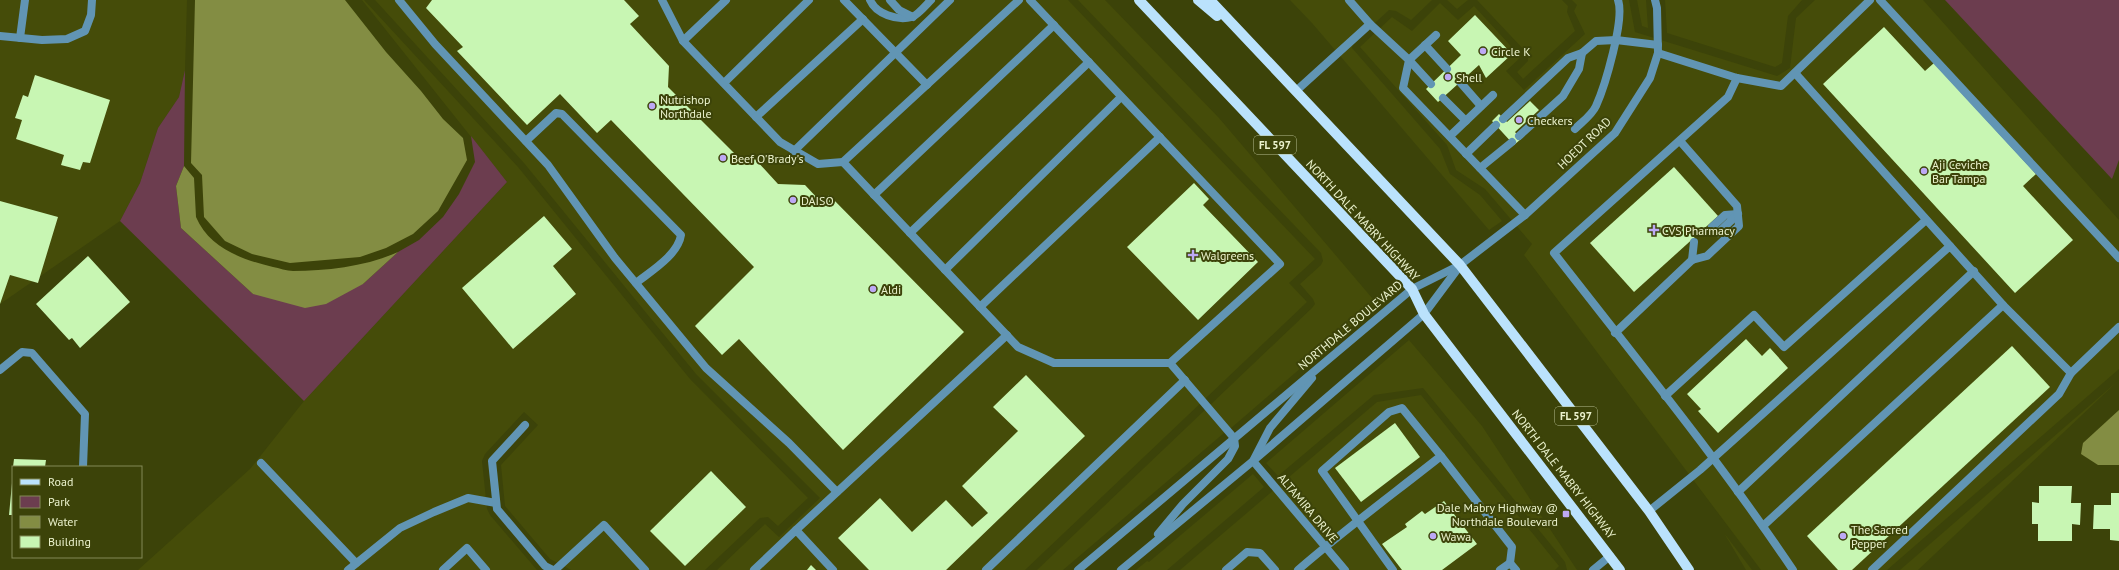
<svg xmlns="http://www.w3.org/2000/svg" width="2119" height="570" viewBox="0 0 2119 570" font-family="'PT Sans',sans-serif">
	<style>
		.built { fill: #454c09 }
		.green { fill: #6c3d4f }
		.water { fill: #838d43 }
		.building { fill: #c8f6b3 }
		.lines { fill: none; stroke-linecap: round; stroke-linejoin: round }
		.service { stroke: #6195b4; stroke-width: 8 }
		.minor { stroke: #6195b4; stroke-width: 8 }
		.tertiary { stroke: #6195b4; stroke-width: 8 }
		.primary { stroke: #bae2fc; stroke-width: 10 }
		.poi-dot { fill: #bda9f5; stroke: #3c4309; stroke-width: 1.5 }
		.labels { text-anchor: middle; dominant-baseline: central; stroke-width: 4; stroke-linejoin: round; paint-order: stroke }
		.shield { fill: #3c4309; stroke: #b6be92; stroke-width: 1 }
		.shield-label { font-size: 11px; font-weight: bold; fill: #ebf2cd }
		.poi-label { font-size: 12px; fill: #ebf2cd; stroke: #3c4309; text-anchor: start }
		.street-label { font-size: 12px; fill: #ebf2cd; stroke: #3c4309 }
	</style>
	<rect width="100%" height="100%" fill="#3c4309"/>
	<g class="built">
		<polygon points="0,0 187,0 185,70 179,97 158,128 140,183 120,221 0,304"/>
		<polygon points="362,0 364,0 518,167 690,379 808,498 778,526 768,517 760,518 705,570 571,570 550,559 505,506 501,465 538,425 524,412 485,454 482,461 487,509 490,515 537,570 138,570 250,469 304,401 507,182"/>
		<polygon points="375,0 1068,0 1315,259 1289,283 1307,302 1025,570 717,570 765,524 779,537 820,498 696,374 524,163"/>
		<polygon points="1078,0 1105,0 1219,118 1378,305 1323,349 1230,429 1224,429 1224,433 1063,570 1037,570 1312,308 1315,304 1313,299 1300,284 1321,265 1323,261 1321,253"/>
		<polygon points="1290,0 1432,0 1411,20 1396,11 1389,10 1353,43 1352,48 1440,149 1450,174 1480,195 1502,221 1489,230 1312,23"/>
		<polygon points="1447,0 1468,0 1457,9"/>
		<polygon points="1477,0 1562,0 1568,6 1567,12 1575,31 1523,79 1517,72 1528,61 1528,54"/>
		<polygon points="1572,0 1629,0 1635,32 1777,76 1790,68 1796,18 1815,0 1923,0 2119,220 2119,369 1887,570 1761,570 1524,255 1532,244 1485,189 1456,170 1447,145 1360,47 1392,17 1412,31 1440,3 1458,20 1474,6 1521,57 1506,71 1524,90 1585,34 1574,11 1577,5"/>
		<polygon points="1637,0 1646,0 1648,28 1642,26"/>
		<polygon points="1665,0 1802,0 1788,16 1782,63 1775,67 1667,33"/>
		<polygon points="1409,340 1482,426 1577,570 1567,570 1565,562 1423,388 1374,395 1278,476 1266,463"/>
		<polygon points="2119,380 1918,570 1900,570"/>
		<polygon points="1421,395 1559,566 1555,570 1180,570 1377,402"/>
		<polygon points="1253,474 1264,487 1167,570 1136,570 1147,561 1149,562"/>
		<polygon points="1724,533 1752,570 1746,570"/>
	</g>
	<g class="green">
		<polygon points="1945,0 2119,0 2119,160 2112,179"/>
		<polygon points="185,70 184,166 176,186 181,228 253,294 363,284 398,252 419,240 443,217 459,194 475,162 471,136 507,182 304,401 120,221 140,183 158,128 179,97"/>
	</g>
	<g class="water">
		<polygon points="195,0 345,0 386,52 421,91 443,119 463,138 467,160 438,211 413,234 386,248 360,257 290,263 252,254 225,241 204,217 202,175 191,163"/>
		<path d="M184,166L194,178L196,217C209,248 243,260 273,267C279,268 287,271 293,271C327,271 368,266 398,252L363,284L326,304L305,308L253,294L181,228L176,186Z"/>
		<polygon points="2119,410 2119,465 2098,465 2081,454 2083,443"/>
	</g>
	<g class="building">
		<polygon points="432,0 624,0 639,16 630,24 669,66 668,87 741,160 755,159 778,184 805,185 821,202 829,195 964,332 843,450 739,339 722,355 695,326 754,267 611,120 597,133 560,94 527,125 457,51 463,47 426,8"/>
		<polygon points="1475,15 1512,54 1486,78 1479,65 1438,102 1426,89 1461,55 1448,41"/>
		<polygon points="1884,27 1925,71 1934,63 2036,174 2023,186 2073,240 2015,293 1823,84"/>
		<polygon points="35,75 110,100 90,163 83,162 80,170 61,165 64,155 16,139 22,120 15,118 23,95 28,97"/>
		<polygon points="1530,101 1539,110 1515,132 1521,139 1514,145 1492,121 1499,114 1507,122"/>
		<polygon points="1674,167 1718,216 1634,292 1590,243"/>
		<polygon points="1194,183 1209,199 1203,205 1258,262 1198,320 1127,247"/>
		<polygon points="0,201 58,217 38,283 10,275 0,304"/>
		<polygon points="544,216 572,249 553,266 576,294 513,349 462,288"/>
		<polygon points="88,256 130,302 80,348 72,338 69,340 36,304"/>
		<polygon points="1746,339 1762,356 1770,348 1788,368 1718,433 1698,411 1701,409 1687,394"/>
		<polygon points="2012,346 2050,387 1852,570 1838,570 1807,536"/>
		<polygon points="1026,375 1085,436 946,570 869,570 838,538 880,498 912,532 946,500 972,527 988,513 962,486 1018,431 993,407"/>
		<polygon points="1395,423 1420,457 1361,502 1335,468"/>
		<polygon points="14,459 46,460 45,467 13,467"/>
		<polygon points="711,471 746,507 685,566 650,531"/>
		<polygon points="12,483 13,483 13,515 9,515"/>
		<polygon points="2039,486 2072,486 2071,503 2081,503 2080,525 2072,524 2072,541 2038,541 2038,524 2032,524 2032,502 2039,503"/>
		<polygon points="2111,493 2119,493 2119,541 2110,540 2110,529 2093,529 2094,505 2111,505"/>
		<polygon points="1444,501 1477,544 1442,570 1402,570 1382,544 1407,527 1405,524 1422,511 1425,514"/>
		<polygon points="811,565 816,570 807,570"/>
	</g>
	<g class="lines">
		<g class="service">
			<polyline points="399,0 435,44 548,165 615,258 706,368 789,443 837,492"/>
			<polyline points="662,0 683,41 780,142 818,164 843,162"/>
			<polyline points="844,0 927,85"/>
			<path d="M870,0C876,14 897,21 912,17C918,15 926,5 931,0"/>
			<polyline points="890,0 899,10 913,17"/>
			<polyline points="1019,0 843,162 1018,347 1054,363 1170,363 1234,438"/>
			<polyline points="1030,0 1280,264 1170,363"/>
			<polyline points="1349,0 1370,24"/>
			<polyline points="1880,0 2119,258"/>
			<polyline points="0,36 42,40 67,39 85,31 91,15 92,0"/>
			<polyline points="20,38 25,0"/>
			<polyline points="683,41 726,0"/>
			<polyline points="1425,45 1447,69"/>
			<polyline points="1658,53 1737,78 1781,86 1870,0"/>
			<polyline points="1795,73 1950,246"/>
			<path d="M1737,78L1728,97L1554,253C1635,357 1719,460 1793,570"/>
			<polyline points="1460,82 1481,106"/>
			<polyline points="724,83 809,0"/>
			<polyline points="1431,84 1409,60 1436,35"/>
			<polyline points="1296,91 1370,24 1409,60 1403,88 1525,215"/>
			<polyline points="1443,98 1466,121"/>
			<polyline points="756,117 863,19"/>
			<polyline points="1503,119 1568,58 1582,53"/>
			<path d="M1575,129C1582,122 1592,115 1596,106C1605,86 1625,19 1618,0"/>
			<polyline points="1450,136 1493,95"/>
			<polyline points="1519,136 1563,96 1579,69 1582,53 1596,41 1616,40 1658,45"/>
			<path d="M526,141L556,113L562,114L681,235C678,255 651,271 636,283"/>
			<polyline points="794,151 950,0"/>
			<polyline points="1466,154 1496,125"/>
			<polyline points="1480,168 1512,142"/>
			<polyline points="874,195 1054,25"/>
			<polyline points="1712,227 1725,215 1738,214"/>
			<polyline points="910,233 1089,62"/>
			<polyline points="1718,233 1738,214"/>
			<polyline points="1692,260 1694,242"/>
			<polyline points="945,270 1121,97"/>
			<polyline points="980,307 1160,137"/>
			<polyline points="1615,333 1692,260 1707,256 1739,226 1737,206 1680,141"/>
			<polyline points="0,370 22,352 32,353 85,414 83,467"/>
			<polyline points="1665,396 1754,315 1784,347 1926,220"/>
			<polyline points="1441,456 1512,547 1510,563"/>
			<polyline points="261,463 356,563"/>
			<polyline points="1738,492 1974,271"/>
			<polyline points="1649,511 1700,470 1950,246 2003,305 2071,373 2119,327"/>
			<polyline points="1763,526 2003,305"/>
			<polyline points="796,530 1007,335"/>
			<polyline points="348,570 400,528 434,512 468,498 496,503"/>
			<polyline points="443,570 467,548 486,570"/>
			<polyline points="555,570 604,525 645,570"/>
			<polyline points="754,570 796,530 833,570"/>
			<polyline points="986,570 1185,380"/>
			<polyline points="1226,570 1247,552 1260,553 1275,570"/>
			<path d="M1298,570C1344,530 1393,494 1441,456L1402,408L1389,412L1322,471L1393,570"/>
			<polyline points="1500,570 1510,563 1516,570"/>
			<polyline points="1872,570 2059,394 2071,373"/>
		</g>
		<g class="minor">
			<polyline points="1460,265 1525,215 1615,133 1650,78 1658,53 1657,8 1655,0"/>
			<polyline points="525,425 492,461 497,509 545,566 553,570"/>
			<polyline points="1253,461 1345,570"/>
			<polyline points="1593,570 1610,556"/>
		</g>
		<g class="tertiary">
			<polyline points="1254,459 1270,428 1312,378"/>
			<polyline points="1158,534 1183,504 1228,459 1235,446 1234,438"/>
			<polyline points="1078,570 1412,289 1460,265"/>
			<polyline points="1121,570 1253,461 1424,314 1459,267"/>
		</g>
		<g class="primary">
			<polyline points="1139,0 1412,289 1424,314 1620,570"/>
			<polyline points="1198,0 1217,16"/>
			<polyline points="1210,0 1460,265 1649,511 1689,570"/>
		</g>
	</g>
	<g class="poi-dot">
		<circle cx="1483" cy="51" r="4"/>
		<circle cx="1448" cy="77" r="4"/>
		<circle cx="652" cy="106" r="4"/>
		<circle cx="1519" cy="120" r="4"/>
		<circle cx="723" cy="158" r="4"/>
		<circle cx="1924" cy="171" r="4"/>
		<circle cx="793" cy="200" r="4"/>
		<path d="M1652 224h4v4h4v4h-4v4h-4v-4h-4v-4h4z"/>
		<path d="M1191 249h4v4h4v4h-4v4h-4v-4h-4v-4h4z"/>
		<circle cx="873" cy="289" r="4"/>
		<rect x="1562" y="510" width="8" height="8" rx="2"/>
		<circle cx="1433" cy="536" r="4"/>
		<circle cx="1843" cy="536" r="4"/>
	</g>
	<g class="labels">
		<g class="shield">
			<rect x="1254" y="136" width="42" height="18" rx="3"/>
			<rect x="1555" y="407" width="42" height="18" rx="3"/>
		</g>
		<g class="shield-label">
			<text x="1275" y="145">FL 597</text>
			<text x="1576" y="416">FL 597</text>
		</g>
		<g class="poi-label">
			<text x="1491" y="51">Circle K</text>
			<text x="1456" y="77">Shell</text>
			<text x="660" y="99">Nutrishop<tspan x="660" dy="14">Northdale</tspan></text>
			<text x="1527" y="120">Checkers</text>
			<text x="731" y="158">Beef O'Brady's</text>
			<text x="1932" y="164">Aji Ceviche<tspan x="1932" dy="14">Bar Tampa</tspan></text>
			<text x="801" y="200">DAISO</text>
			<text x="1662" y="230">CVS Pharmacy</text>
			<text x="1201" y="255">Walgreens</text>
			<text x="881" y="289">Aldi</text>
			<text x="1558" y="507" text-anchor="end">Dale Mabry Highway @<tspan x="1558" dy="14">Northdale Boulevard</tspan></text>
			<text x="1851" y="529">The Sacred<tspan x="1851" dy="14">Pepper</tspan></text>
			<text x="1441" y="536">Wawa</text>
		</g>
		<g class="street-label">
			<text transform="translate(1584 143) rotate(-44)">HOEDT ROAD</text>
			<text transform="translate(1363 220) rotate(47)">NORTH DALE MABRY HIGHWAY</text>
			<text transform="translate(1350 325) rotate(-40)">NORTHDALE BOULEVARD</text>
			<text transform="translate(1564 474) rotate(52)">NORTH DALE MABRY HIGHWAY</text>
			<text transform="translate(1308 508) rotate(50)">ALTAMIRA DRIVE</text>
		</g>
	</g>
	<rect x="12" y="466" width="130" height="92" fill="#3c4309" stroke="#828957"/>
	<rect x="20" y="479" width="20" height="6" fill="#bae2fc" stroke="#828957"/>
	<text x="48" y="486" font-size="12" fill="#ebf2cd">Road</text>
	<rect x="20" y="496" width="20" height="12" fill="#6c3d4f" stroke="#828957"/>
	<text x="48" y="506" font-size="12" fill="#ebf2cd">Park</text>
	<rect x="20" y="516" width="20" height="12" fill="#838d43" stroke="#828957"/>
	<text x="48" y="526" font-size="12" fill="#ebf2cd">Water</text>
	<rect x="20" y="536" width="20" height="12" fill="#c8f6b3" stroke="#828957"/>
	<text x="48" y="546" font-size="12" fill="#ebf2cd">Building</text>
</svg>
